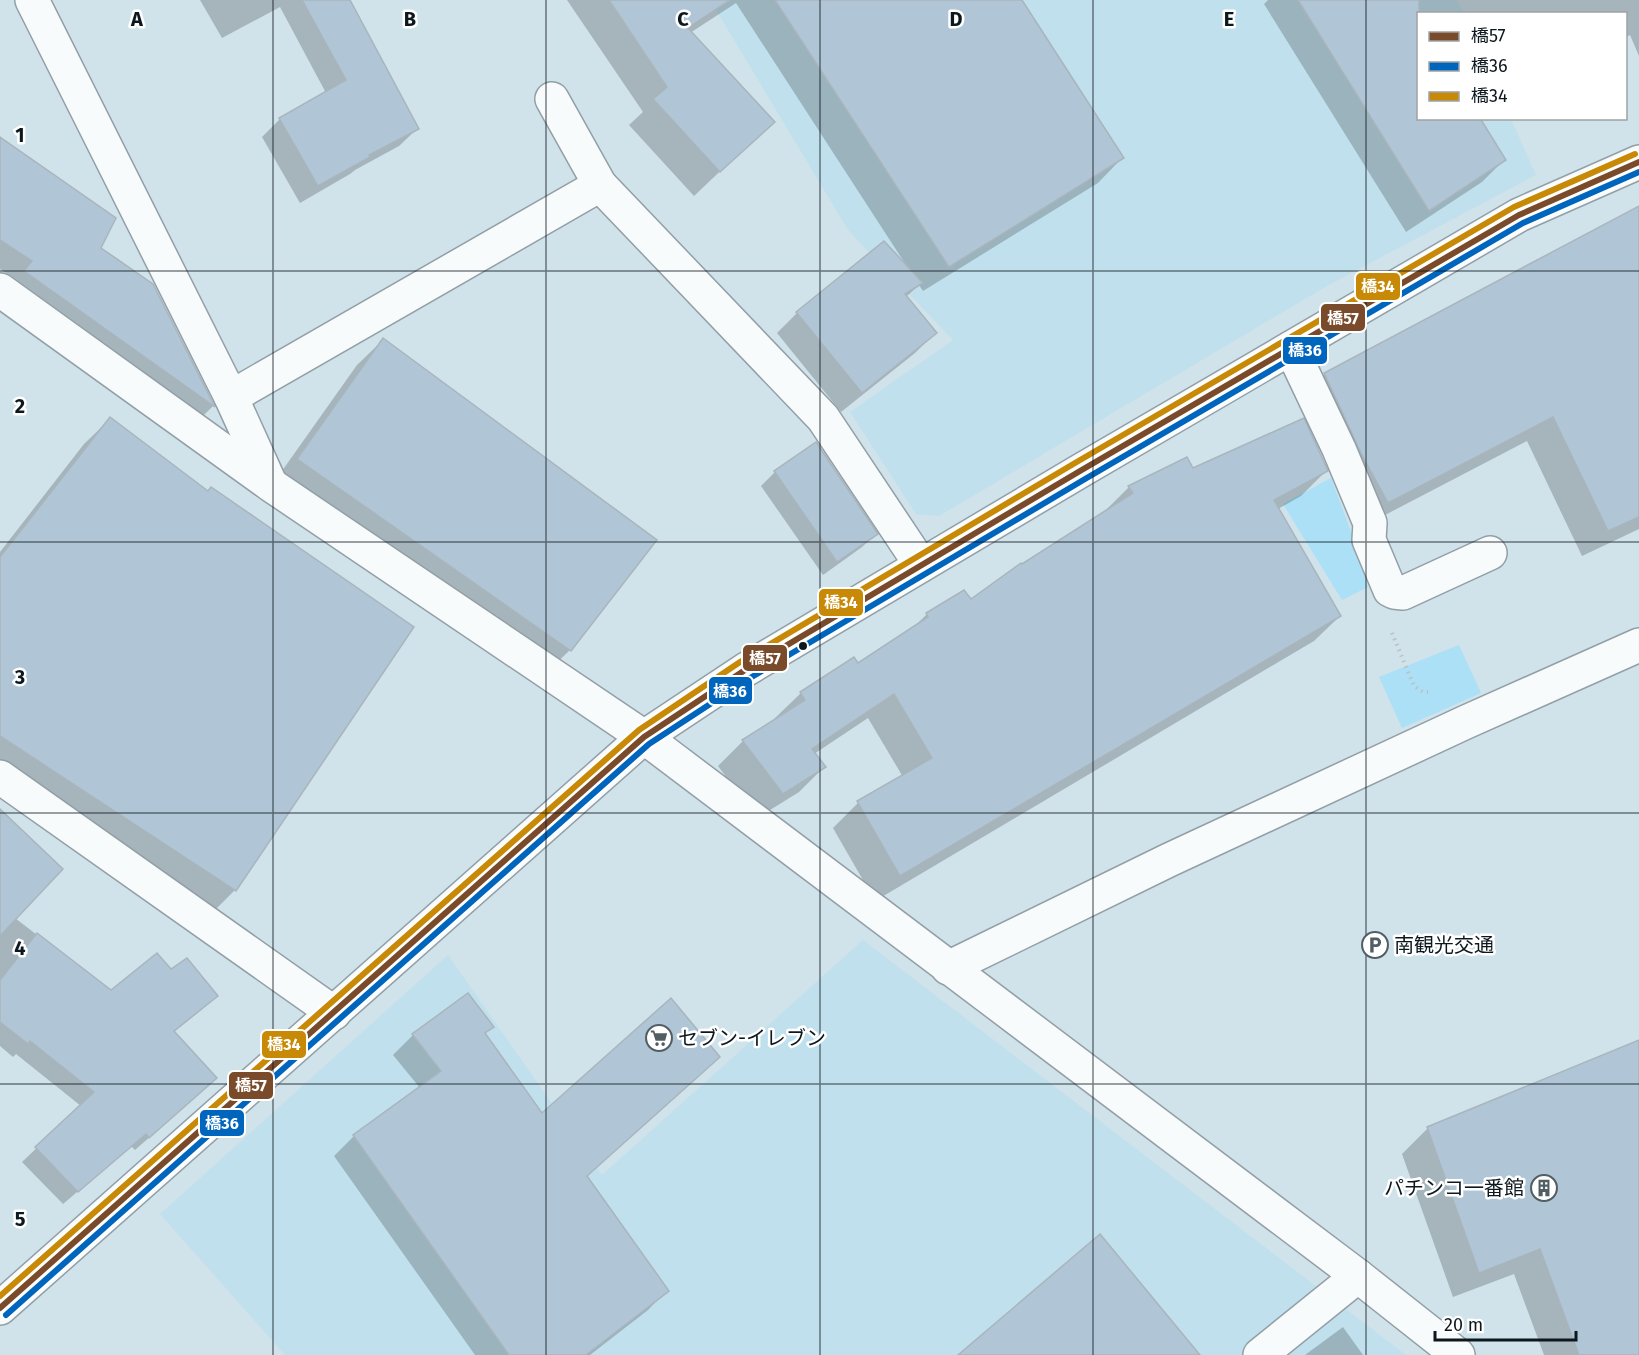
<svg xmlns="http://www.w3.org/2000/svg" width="1639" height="1355" viewBox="0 0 1639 1355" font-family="'Fira Sans','Noto Sans JP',sans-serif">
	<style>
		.built { fill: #c1e0ed }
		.green { fill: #ace0f6 }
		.shadow { fill: #0003 }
		.building { fill: #b0c5d6; stroke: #a9b5bc; stroke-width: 1.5 }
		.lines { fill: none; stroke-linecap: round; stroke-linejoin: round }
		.minor-casing { stroke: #929fa6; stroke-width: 36 }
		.path { stroke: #bcc1c4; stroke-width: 4; stroke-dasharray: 1.5 4.5; stroke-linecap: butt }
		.minor { stroke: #f8fbfc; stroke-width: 33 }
		.bus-1-casing { stroke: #fff; stroke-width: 10 }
		.bus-2-casing { stroke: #fff; stroke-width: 10 }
		.bus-3-casing { stroke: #fff; stroke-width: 10 }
		.bus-1 { stroke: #7a4b2a; stroke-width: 6 }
		.bus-2 { stroke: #0065bd; stroke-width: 6 }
		.bus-3 { stroke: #c88a06; stroke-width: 6 }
		.grid { fill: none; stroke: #0c181d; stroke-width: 1.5; stroke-opacity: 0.55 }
		.bus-dot { fill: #0c181d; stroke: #fff; stroke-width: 2 }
		.labels { text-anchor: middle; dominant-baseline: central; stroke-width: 5; stroke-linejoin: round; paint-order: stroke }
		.poi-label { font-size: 20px; fill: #0c181d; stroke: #fff; text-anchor: start }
		.grid-label { font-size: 20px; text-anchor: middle; font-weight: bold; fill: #0c181d; stroke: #fff; stroke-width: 5; stroke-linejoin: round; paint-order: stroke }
		.line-badge { stroke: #fff; stroke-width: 2 }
		.badge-label { font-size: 16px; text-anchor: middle; font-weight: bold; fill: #fff }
	</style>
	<rect width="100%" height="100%" fill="#d0e2ea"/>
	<g class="built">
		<polygon points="710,0 1457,0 1464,13 1418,14 1418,118 1511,119 1536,175 1327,286 939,516 916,514 850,412 953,340 848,230"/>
		<polygon points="863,940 1406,1355 285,1355 160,1214 448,955 602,1175"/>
	</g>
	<g class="green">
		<polygon points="1331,478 1350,529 1368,587 1342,600 1283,504"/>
		<polygon points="1459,645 1481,693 1402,728 1379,677"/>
	</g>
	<g class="shadow">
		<polygon points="200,0 348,0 417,129 399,146 355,170 350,174 300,203 262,137 280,119 326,93 280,7 222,38"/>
		<polygon points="567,0 1020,0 1122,158 1098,183 923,291 919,285 906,297 935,333 915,353 841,412 777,333 797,313 884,243 905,266 906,265 736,3 690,33 772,122 694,196 629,125 643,112"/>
		<polygon points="1268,0 1639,0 1639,56 1630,35 1626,37 1626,14 1418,14 1418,118 1504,160 1482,182 1406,232 1264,4"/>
		<polygon points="0,139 99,249 152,285 213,406 196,423 8,289 15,279 0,269"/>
		<polygon points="1639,208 1639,529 1582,556 1527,441 1362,527 1299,400 1325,374"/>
		<polygon points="383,340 570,650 544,675 272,485 357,365"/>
		<polygon points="110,419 235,890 209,916 0,778 0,552 84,444"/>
		<polygon points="815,444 876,534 862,547 823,575 761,486 775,472"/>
		<polygon points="1193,470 1326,471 1301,496 1278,509 1340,616 1314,641 875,901 833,828 858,803 903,777 868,718 814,754 824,767 799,792 757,818 718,766 743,741 776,720 775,718 801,693 854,659 858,665 911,630 927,614 964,592 971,601 1104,512 1129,487"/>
		<polygon points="0,811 15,918 111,992 171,971 216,996 202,1009 174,1032 201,1092 135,1150 131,1146 63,1204 22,1162 81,1106 16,1054 13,1057 0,1046"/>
		<polygon points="492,1026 484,1034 542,1115 718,1057 698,1077 586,1177 667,1290 648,1310 590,1355 475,1355 334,1156 354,1136 420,1088 393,1055 413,1035"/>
		<polygon points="1639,1042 1639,1355 1544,1355 1514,1274 1453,1297 1402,1154 1428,1128"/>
		<polygon points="1343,1327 1363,1355 1305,1355"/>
	</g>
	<g class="building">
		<polygon points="302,0 350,0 419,129 369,155 370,157 318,186 279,118 346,80"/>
		<polygon points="609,0 730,0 688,28 775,122 720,172 653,99 667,87"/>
		<polygon points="775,0 1022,0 1124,158 949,267"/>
		<polygon points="1298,0 1419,0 1419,118 1480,118 1506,160 1429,211"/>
		<polygon points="0,137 116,218 101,248 153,284 215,407 24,271 32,261 0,240"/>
		<polygon points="1639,206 1639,517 1608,531 1553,417 1388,503 1361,453 1324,373"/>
		<polygon points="884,241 923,283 905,294 937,333 862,393 796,312"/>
		<polygon points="383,338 657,540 571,651 297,459"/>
		<polygon points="110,417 208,491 211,487 414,627 236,891 0,736 0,557"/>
		<polygon points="1304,418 1328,471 1274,500 1341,616 900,876 857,801 932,758 894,694 812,749 826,767 783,794 742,740 805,700 800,692 854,657 858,663 928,617 926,613 964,590 971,599 1021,563 1022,564 1133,493 1128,486 1187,457 1193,468"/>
		<polygon points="816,442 878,534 837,562 774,471"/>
		<polygon points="0,809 63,869 0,936"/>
		<polygon points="37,933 111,990 157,953 171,969 187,958 218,996 174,1031 217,1078 149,1138 146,1134 78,1192 35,1147 94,1092 30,1041 28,1044 0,1022 0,980"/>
		<polygon points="468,993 494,1027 485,1033 542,1113 671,998 720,1057 587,1176 669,1291 586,1355 509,1355 353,1135 441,1071 412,1034"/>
		<polygon points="1639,1040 1639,1355 1579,1355 1540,1249 1479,1273 1427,1127"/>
		<polygon points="1100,1234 1200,1355 958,1355"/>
	</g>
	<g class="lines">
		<defs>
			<g id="minor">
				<polyline points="32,0 231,397 270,483"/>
				<polyline points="552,99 600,185 823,418 921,565"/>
				<polyline points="0,290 271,485 644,737 1358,1276 1458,1355"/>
				<polyline points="1291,348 1339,449 1370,523 1369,540 1390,590 1394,592 1403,593 1490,553"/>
				<polyline points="231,397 600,185"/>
				<polyline points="0,777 334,1013"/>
				<polyline points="948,968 1169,860 1466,722 1639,645"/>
				<polyline points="0,1308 644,737 745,670 1080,471 1519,215 1639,162"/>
				<polyline points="1260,1355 1358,1276"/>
			</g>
		</defs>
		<use href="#minor" class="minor-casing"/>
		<polyline class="path" points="1392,633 1414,686 1423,692 1428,692"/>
		<use href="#minor" class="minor"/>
		<defs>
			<polyline id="bus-1" points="0,1308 644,737 745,670 1080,471 1519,215 1639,162"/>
			<polyline id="bus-2" points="6,1315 649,744 750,678 1085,479 1523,223 1639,172"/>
			<polyline id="bus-3" points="0,1296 639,730 740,662 1075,463 1514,207 1635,154"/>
		</defs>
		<use href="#bus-1" class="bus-1-casing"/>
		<use href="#bus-2" class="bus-2-casing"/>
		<use href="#bus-3" class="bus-3-casing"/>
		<use href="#bus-1" class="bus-1"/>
		<use href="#bus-2" class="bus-2"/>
		<use href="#bus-3" class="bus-3"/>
	</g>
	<path class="grid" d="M273,0V1355M546,0V1355M820,0V1355M1093,0V1355M1366,0V1355M0,271H1639M0,542H1639M0,813H1639M0,1084H1639"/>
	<defs>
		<symbol id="parking-ring" viewBox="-11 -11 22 22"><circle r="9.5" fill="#fff" stroke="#515f65" stroke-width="1.5"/><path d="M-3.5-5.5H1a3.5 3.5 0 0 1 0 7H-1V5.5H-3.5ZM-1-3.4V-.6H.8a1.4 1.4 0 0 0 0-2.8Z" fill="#515f65"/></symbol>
		<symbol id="supermarket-ring" viewBox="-11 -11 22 22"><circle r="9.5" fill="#fff" stroke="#515f65" stroke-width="1.5"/><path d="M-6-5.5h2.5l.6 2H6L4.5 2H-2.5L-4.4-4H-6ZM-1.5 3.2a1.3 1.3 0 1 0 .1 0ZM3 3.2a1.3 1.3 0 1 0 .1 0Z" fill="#515f65"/></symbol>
		<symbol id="building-ring" viewBox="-11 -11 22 22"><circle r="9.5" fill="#fff" stroke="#515f65" stroke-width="1.5"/><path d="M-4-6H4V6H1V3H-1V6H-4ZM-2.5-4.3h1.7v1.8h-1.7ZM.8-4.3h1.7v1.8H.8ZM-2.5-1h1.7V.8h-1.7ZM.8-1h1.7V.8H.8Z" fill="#515f65"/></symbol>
	</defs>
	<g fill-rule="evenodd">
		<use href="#parking-ring" x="1360" y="930" width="30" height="30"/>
		<use href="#supermarket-ring" x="644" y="1023" width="30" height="30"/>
		<use href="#building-ring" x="1529" y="1173" width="30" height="30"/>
	</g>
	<circle class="bus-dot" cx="803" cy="646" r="5"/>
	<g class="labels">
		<g class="poi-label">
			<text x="1394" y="945">南観光交通</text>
			<text x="678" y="1038">セブン-イレブン</text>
			<text x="1524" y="1188" text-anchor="end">パチンコ一番館</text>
		</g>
	</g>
	<g class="grid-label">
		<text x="137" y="26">A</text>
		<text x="410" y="26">B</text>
		<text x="683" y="26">C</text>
		<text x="956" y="26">D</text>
		<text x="1229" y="26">E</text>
		<text x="20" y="142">1</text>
		<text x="20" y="413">2</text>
		<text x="20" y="684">3</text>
		<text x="20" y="955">4</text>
		<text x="20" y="1226">5</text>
	</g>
	<g class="line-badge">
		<rect x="1355" y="272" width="46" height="29" rx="6" fill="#c88a06"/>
		<rect x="1320" y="303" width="46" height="29" rx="6" fill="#7a4b2a"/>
		<rect x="1282" y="336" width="46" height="29" rx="6" fill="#0065bd"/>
		<rect x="818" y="588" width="46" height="29" rx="6" fill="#c88a06"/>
		<rect x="742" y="644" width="46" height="28" rx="6" fill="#7a4b2a"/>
		<rect x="708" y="676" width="45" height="29" rx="6" fill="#0065bd"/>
		<rect x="261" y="1030" width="46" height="29" rx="6" fill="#c88a06"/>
		<rect x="228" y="1071" width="46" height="29" rx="6" fill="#7a4b2a"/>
		<rect x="199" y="1109" width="46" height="28" rx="6" fill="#0065bd"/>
	</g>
	<g class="badge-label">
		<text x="1378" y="292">橋34</text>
		<text x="1343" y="324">橋57</text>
		<text x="1305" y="356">橋36</text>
		<text x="841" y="608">橋34</text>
		<text x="765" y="664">橋57</text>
		<text x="730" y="697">橋36</text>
		<text x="284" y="1050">橋34</text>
		<text x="251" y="1091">橋57</text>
		<text x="222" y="1129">橋36</text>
	</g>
	<rect x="1417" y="12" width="210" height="108" fill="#ffffff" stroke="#9ea3a5" stroke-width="1.5"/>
	<rect x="1429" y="32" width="30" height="9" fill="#7a4b2a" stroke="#9ea3a5" stroke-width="1.5"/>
	<text x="1471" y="42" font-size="18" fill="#0c181d">橋57</text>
	<rect x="1429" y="62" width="30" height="9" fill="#0065bd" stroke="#9ea3a5" stroke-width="1.5"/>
	<text x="1471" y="72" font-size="18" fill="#0c181d">橋36</text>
	<rect x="1429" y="92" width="30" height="9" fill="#c88a06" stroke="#9ea3a5" stroke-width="1.5"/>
	<text x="1471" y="102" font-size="18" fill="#0c181d">橋34</text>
	<path d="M1435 1331v9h141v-9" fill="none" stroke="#0c181d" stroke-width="3"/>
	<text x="1444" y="1331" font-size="18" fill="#0c181d" stroke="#ffffff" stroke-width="4.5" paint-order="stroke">20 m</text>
</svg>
